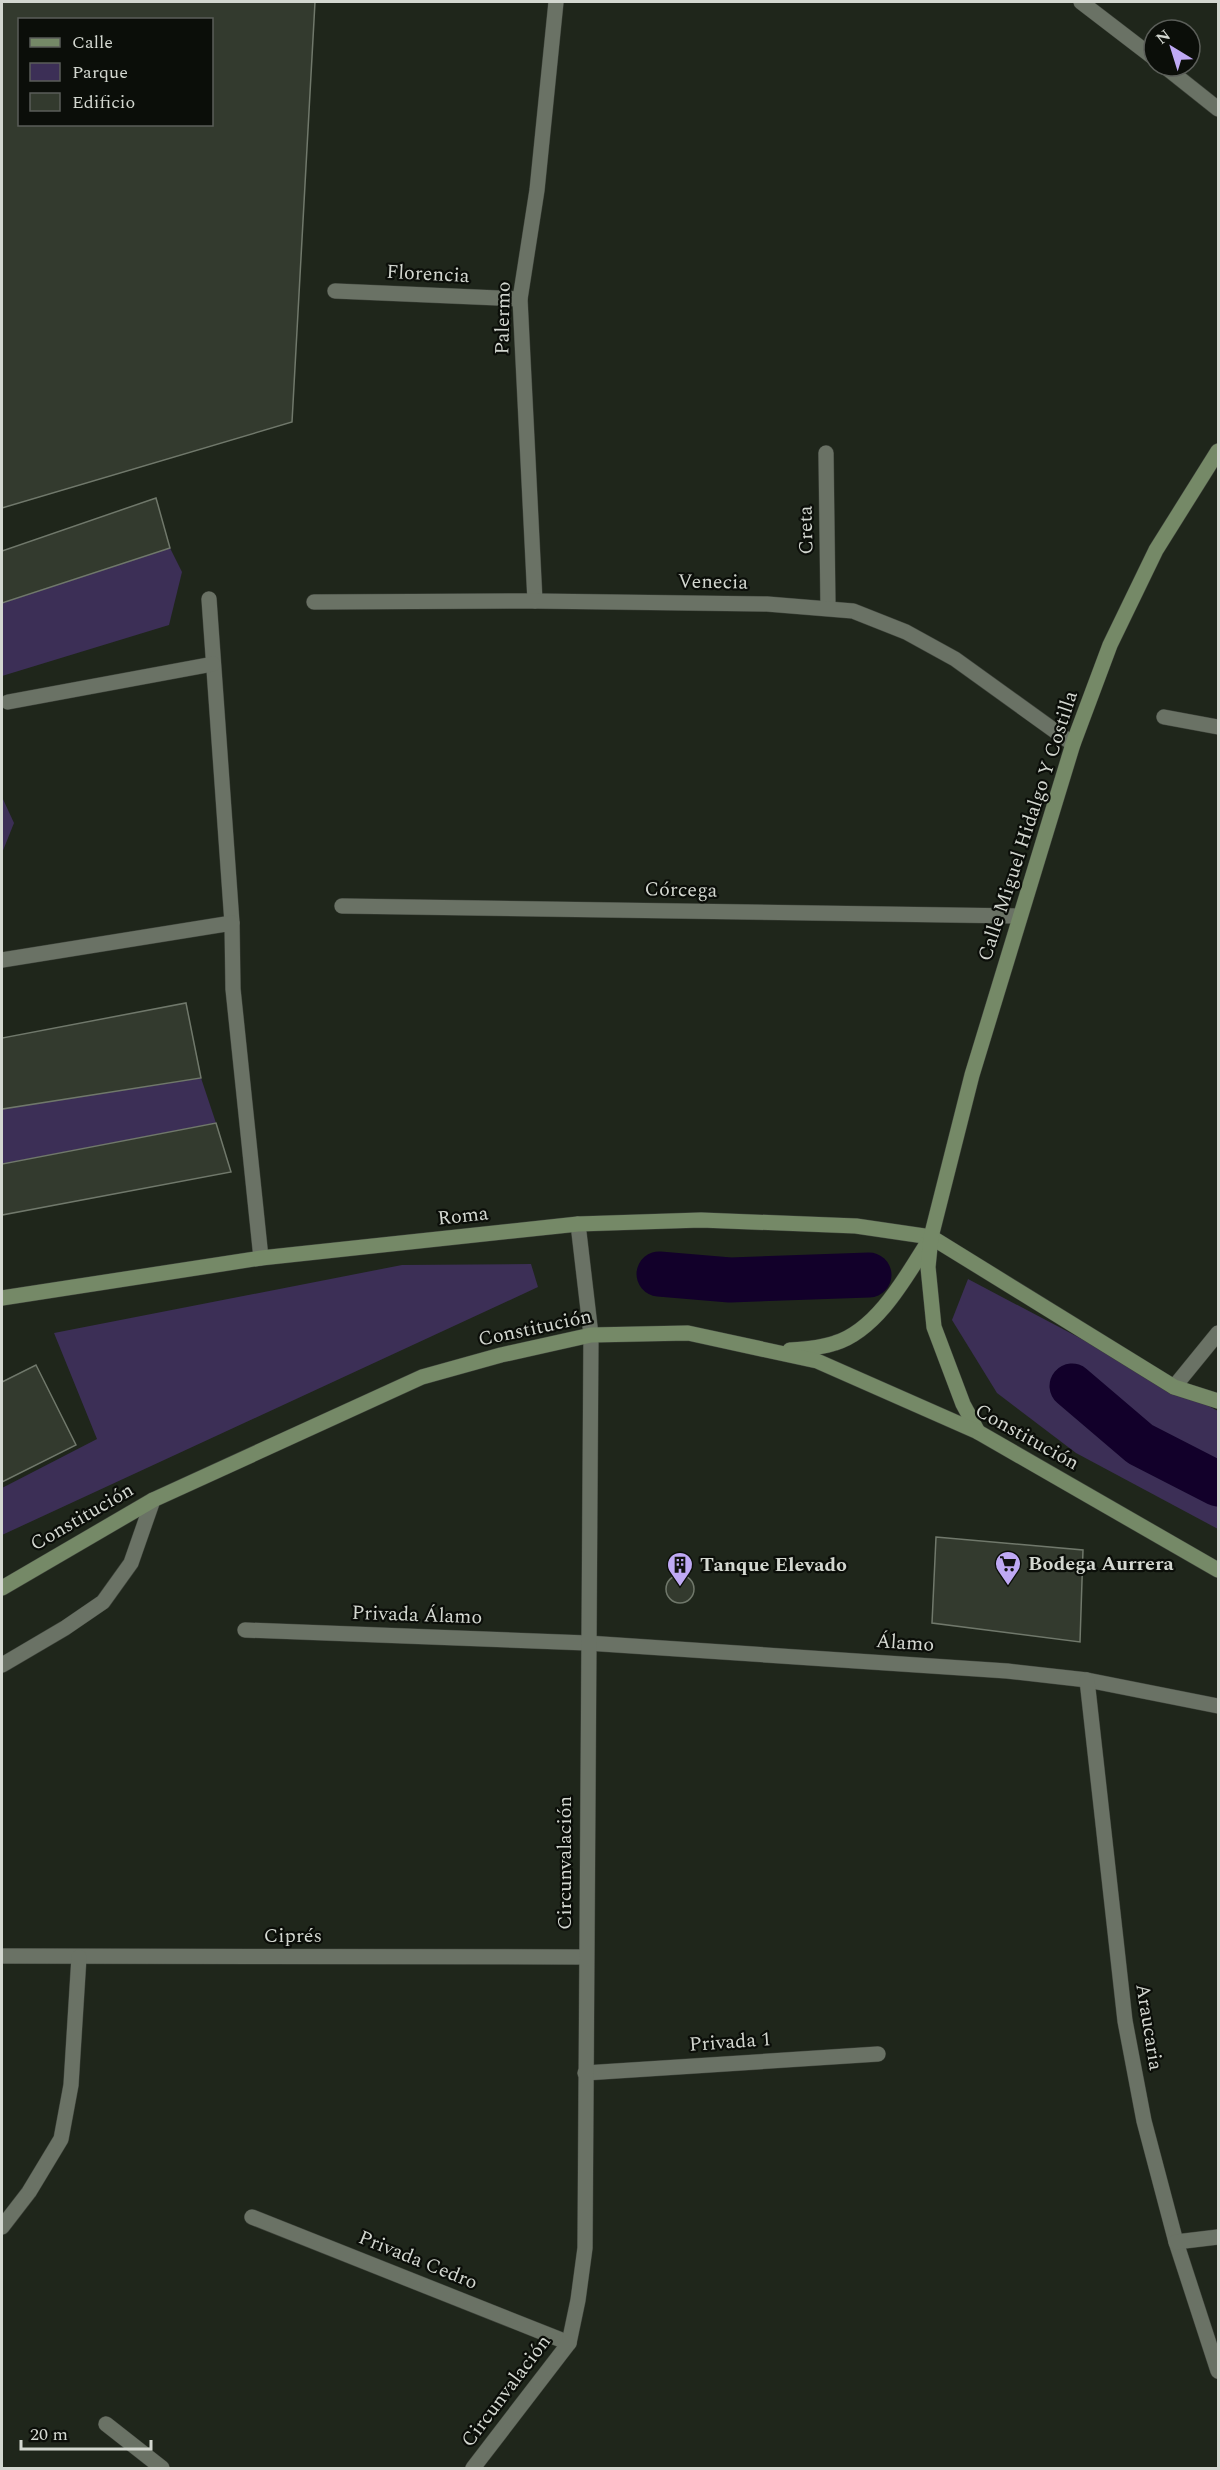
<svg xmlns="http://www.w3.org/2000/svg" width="1220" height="2470" viewBox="0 0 1220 2470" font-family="Spectral,serif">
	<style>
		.green { fill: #3c2f56 }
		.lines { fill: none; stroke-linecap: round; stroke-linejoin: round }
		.canal { stroke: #12002a; stroke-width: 45 }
		.building { fill: #333a2e; stroke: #70786b; stroke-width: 1.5; fill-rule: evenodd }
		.lane-casing { stroke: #3e433b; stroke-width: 16 }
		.street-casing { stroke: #3e433b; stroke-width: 16 }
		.secondary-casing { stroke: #3e433b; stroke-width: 16 }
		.lane { stroke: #6a7265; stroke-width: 15 }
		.street { stroke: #6a7265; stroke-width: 15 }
		.secondary { stroke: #758967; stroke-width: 15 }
		.labels { text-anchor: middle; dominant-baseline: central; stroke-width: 4.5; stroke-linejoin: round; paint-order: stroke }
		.street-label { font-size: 20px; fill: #d3d7d0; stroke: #0b0e09 }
		.poi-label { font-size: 20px; font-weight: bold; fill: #d3d7d0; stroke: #0b0e09; text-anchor: start }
	</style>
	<rect width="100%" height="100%" fill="#1f261b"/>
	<g class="green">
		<polygon points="170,548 182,572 169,625 2,676 2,603"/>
		<polygon points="2,797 14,823 2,853"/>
		<polygon points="201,1078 216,1123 2,1164 2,1109"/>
		<polygon points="531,1264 538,1287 2,1535 2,1488 97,1439 54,1333 402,1265"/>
		<polygon points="968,1279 1218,1411 1218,1529 1076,1453 997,1393 952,1320"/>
	</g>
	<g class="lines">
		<g class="canal">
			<polyline points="659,1274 730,1280 869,1275"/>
			<polyline points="1072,1386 1140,1444 1218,1484"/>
		</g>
	</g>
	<g class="building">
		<path d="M2,2H315L292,422L2,508ZM20,20H212V124H20Z"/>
		<polygon points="156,498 170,548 2,603 2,551"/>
		<polygon points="186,1003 201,1078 2,1109 2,1038"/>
		<polygon points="216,1123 231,1172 2,1215 2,1164"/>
		<polygon points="36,1365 76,1445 2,1482 2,1382"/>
		<polygon points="936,1537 1083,1550 1080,1642 932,1623"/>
		<circle cx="680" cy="1589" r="14"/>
	</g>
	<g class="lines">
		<defs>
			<g id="lane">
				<polyline points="209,599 232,923"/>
				<polyline points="8,702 213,664"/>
				<polyline points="2,960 232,923 233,989 261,1258"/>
			</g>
			<g id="street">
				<polyline points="1081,2 1154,58"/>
				<polyline points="1164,66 1218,109"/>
				<polyline points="335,291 520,299"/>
				<polyline points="826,453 828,607"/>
				<polyline points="535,601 520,299 537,190 556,2"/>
				<polyline points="314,602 535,601 767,604 853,611 906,632 955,659 1073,744"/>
				<polyline points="1164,717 1218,727"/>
				<polyline points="342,906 1019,916"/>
				<polyline points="1174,1387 1218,1333"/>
				<polyline points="245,1630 587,1643 1007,1671 1087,1680 1218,1706"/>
				<polyline points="2,1665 65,1628 103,1602 131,1563 153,1500"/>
				<polyline points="1087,1680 1125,2021 1144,2121 1176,2242 1218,2371"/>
				<polyline points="2,1956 585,1957"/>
				<polyline points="585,2073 878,2054"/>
				<polyline points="252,2217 569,2343"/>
				<polyline points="2,2227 29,2192 61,2139 71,2085 79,1957"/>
				<polyline points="1176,2242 1218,2237"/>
				<polyline points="106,2424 162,2468"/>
				<polyline points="473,2468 569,2343 578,2300 585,2248 591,1335 578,1224"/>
			</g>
			<g id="secondary">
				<polyline points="2,1298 261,1258 578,1224 701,1220 856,1226 931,1237 1174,1387 1218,1401"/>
				<path d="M790,1350C805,1349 821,1348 835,1343C877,1330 906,1277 928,1242"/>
				<polyline points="978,1432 963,1404 934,1327 928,1267 931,1237 972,1075 1073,744 1110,645 1156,550 1218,451"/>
				<polyline points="2,1588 153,1500 422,1377 501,1355 591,1335 688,1333 817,1361 978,1432 1218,1570"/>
			</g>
		</defs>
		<use href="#lane" class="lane-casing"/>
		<use href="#street" class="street-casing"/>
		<use href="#secondary" class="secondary-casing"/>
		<use href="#lane" class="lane"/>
		<use href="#street" class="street"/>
		<use href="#secondary" class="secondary"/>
	</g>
	<defs>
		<symbol id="supermarket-pin" viewBox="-11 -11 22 30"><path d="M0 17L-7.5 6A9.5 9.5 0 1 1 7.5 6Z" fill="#bfa9f4" stroke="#0b0e09"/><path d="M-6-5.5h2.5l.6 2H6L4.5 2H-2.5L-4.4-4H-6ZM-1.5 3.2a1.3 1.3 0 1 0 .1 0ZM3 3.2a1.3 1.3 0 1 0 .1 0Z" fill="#111"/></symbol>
		<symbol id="building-pin" viewBox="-11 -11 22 30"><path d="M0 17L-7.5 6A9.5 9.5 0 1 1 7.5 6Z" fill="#bfa9f4" stroke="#0b0e09"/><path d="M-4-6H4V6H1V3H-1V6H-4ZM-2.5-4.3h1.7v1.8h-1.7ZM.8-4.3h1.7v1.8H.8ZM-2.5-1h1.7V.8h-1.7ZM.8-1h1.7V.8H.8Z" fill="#111"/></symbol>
	</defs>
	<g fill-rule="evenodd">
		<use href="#supermarket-pin" x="993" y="1549" width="30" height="40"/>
		<use href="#building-pin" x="665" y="1550" width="30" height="40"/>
	</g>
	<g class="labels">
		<g class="street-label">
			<text transform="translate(428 274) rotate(3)">Florencia</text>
			<text transform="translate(503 318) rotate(-89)">Palermo</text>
			<text transform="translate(806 530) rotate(-91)">Creta</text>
			<text transform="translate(713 582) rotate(1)">Venecia</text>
			<text transform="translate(1028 826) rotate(-72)">Calle Miguel Hidalgo Y Costilla</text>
			<text transform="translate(681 890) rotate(1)">Córcega</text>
			<text transform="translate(463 1216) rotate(-6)">Roma</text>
			<text transform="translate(535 1328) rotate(-12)">Constitución</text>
			<text transform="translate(1027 1437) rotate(29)">Constitución</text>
			<text transform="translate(82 1517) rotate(-30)">Constitución</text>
			<text transform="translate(417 1615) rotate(2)">Privada Álamo</text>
			<text transform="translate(905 1643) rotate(4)">Álamo</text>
			<text transform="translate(565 1863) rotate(-90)">Circunvalación</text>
			<text x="293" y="1936">Ciprés</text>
			<text transform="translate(1149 2027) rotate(81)">Araucaria</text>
			<text transform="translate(730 2042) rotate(-4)">Privada 1</text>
			<text transform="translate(418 2260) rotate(22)">Privada Cedro</text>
			<text transform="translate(506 2391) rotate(-53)">Circunvalación</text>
		</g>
		<g class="poi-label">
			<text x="1028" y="1564">Bodega Aurrera</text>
			<text x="700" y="1565">Tanque Elevado</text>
		</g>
	</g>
	<rect width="1220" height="2470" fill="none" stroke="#d3d7d0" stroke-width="6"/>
	<rect x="18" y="18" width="195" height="108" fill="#0b0e09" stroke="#5b5e59" stroke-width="1.5"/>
	<rect x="30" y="38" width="30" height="9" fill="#758967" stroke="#5b5e59" stroke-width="1.5"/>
	<text x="72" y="48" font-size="18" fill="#d3d7d0">Calle</text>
	<rect x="30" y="63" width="30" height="18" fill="#3c2f56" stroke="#5b5e59" stroke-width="1.5"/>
	<text x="72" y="78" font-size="18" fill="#d3d7d0">Parque</text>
	<rect x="30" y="93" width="30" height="18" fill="#333a2e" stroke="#5b5e59" stroke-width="1.5"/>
	<text x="72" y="108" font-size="18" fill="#d3d7d0">Edificio</text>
	<g transform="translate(1172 48) rotate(322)"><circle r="28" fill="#0b0e09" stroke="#5b5e59" stroke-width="1.5"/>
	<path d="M0-4.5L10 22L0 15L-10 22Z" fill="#bfa9f4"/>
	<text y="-9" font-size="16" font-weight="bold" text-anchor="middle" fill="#d3d7d0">N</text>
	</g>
	<path d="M21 2440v9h130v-9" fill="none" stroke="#d3d7d0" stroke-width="3"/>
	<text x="30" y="2440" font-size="18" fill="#d3d7d0" stroke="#0b0e09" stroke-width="4.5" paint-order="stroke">20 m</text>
</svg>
